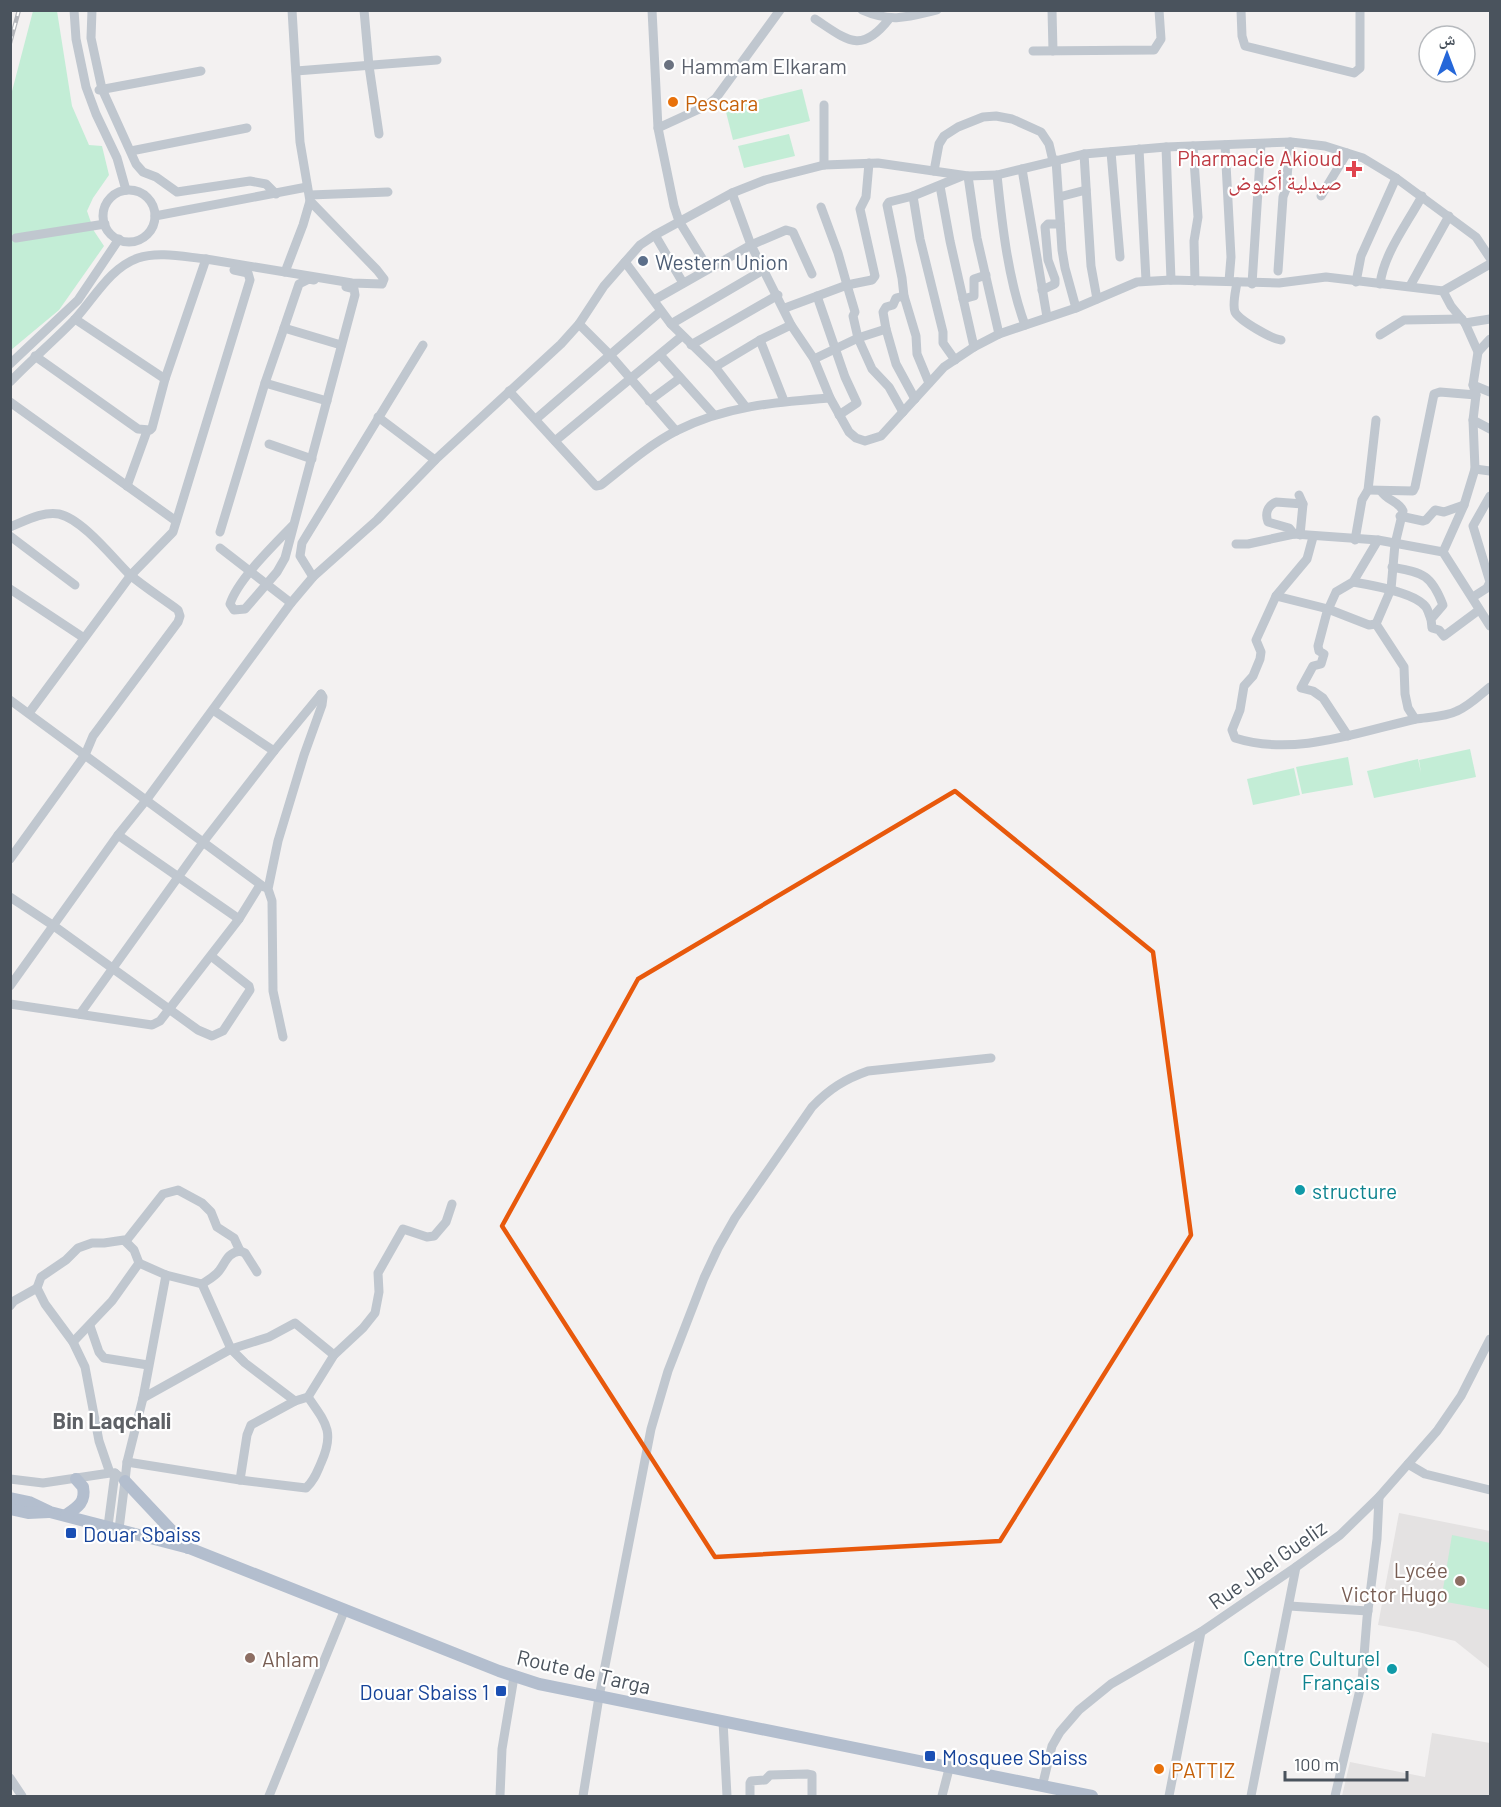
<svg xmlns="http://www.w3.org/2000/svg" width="1501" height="1807" viewBox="0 0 1501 1807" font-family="Barlow,'Noto Naskh Arabic',sans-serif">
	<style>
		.education { fill: #e4e2e2 }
		.green { fill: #c3edd6 }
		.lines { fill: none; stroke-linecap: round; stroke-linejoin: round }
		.minor { stroke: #c0c7cf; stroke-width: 9 }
		.major { stroke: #b3bece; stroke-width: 12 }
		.rail-casing { stroke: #b4b6bb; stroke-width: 4.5 }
		.rail { stroke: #fff; stroke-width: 2; stroke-dasharray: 7; stroke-linecap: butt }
		.marked { fill: none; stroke: #e8590c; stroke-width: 4.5; stroke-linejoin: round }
		.worship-dot { fill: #6b7280; stroke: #fff; stroke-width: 2 }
		.food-dot { fill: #e8710a; stroke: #fff; stroke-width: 2 }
		.health-dot { fill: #e0444e; stroke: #fff; stroke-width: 2 }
		.service-dot { fill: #5c6f8a; stroke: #fff; stroke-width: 2 }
		.culture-dot { fill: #0f9aa8; stroke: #fff; stroke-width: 2 }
		.transit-dot { fill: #1a4fb4; stroke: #fff; stroke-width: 2 }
		.education-dot { fill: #8d6e63; stroke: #fff; stroke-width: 2 }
		.labels { text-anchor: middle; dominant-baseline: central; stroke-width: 4.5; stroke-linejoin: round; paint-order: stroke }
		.worship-label { font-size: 21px; fill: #5b616d; stroke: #fff; text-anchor: start }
		.food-label { font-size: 21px; fill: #c56008; stroke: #fff; text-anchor: start }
		.health-label { font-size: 21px; fill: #be3a42; stroke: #fff; text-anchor: end }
		.service-label { font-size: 21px; fill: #4e5e75; stroke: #fff; text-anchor: start }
		.culture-label { font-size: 21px; fill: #0d838f; stroke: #fff; text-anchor: start }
		.transit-label { font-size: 21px; fill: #164399; stroke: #fff; text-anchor: start }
		.street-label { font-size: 21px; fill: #4a535d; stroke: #fff }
		.education-label { font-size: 21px; fill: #785e54; stroke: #fff; text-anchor: end }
		.neighbourhood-label { font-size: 22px; font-weight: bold; fill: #5e6166; stroke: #fff }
	</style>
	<rect width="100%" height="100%" fill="#f3f1f1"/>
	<g class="education">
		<polygon points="1399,1513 1490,1531 1490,1669 1455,1641 1418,1632 1378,1625"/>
		<polygon points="1432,1733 1490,1743 1490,1796 1342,1796 1350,1762 1425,1777"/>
	</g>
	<g class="green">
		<polygon points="33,11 57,11 72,106 89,145 102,146 109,175 93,198 87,211 94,231 104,246 59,310 11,350 11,95"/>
		<polygon points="802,89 810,121 733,140 725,108"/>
		<polygon points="789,134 795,156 744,168 738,146"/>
		<polygon points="1470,749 1476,777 1374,798 1367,771 1418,759 1421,773 1419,760"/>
		<polygon points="1348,757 1353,785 1302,794 1296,767"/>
		<polygon points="1294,768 1300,795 1253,805 1247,779"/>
		<polygon points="1452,1535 1490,1543 1490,1610 1441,1601"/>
	</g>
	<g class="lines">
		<g class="minor">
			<polyline points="74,10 76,39 86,87 96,114 117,158 126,190"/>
			<polyline points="92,10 91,38 102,89 136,164 143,172 156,177 177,192 250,181 266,184 276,194"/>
			<polyline points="364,10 369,66 379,134"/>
			<polyline points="652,10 658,128 674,206 679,221 708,268"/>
			<path d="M862,10C891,23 908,17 937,10"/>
			<polyline points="1052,10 1053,51"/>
			<polyline points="1241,10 1242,36 1245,46 1354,73 1360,68 1360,10"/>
			<path d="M815,19C847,40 861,55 889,19"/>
			<polyline points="1033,51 1154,50 1161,39 1159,10"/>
			<polyline points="296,71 437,60"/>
			<polyline points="99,90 201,71"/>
			<polyline points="824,105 824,165"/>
			<polyline points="658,128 706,106 716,98 780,10"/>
			<polyline points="1225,145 1231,257 1229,281"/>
			<polyline points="1193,146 1198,217 1194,241 1195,281"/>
			<polyline points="1166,147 1171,280"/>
			<polyline points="1139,149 1146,280"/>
			<polyline points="131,151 247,128"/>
			<polyline points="1111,152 1120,257"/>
			<polyline points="1084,154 1091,266 1097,299"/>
			<polyline points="1056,160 1062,250 1065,268 1076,308"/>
			<polyline points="1022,169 1047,317"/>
			<polyline points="934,171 939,144 944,136 958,127 983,117 996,116 1012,119 1041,132 1049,144 1053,161"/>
			<path d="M997,175C1002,224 1008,279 1025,325"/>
			<polyline points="968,176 977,238 999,334"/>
			<polyline points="940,186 950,241 974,347"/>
			<circle cx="129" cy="216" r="26"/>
			<polyline points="732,193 751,245 791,325 814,359 830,398 849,432 856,438 865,441 881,436 944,367 974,347 999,334 1076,308 1137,282 1171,280 1279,283 1326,277 1443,291 1451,306 1465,323 1478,352 1473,385 1476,395 1473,420 1475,469 1490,471"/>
			<polyline points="310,195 388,192"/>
			<polyline points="913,196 920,239 943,332 943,343 955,360"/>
			<polyline points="1321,196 1347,153"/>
			<polyline points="1059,197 1086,190"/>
			<polyline points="821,207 838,253 847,285 872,280 875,276 860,209 866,197 869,163"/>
			<polyline points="155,216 307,187"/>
			<polyline points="655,235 683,283"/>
			<polyline points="16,238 105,224"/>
			<polyline points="625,262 671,324 715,367 745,406"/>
			<polyline points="1278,271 1283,197 1286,189 1290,142"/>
			<polyline points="285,272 303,225 310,201 300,142 292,10"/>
			<path d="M1237,282C1236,290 1232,304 1235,312C1240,321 1272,339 1281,340"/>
			<polyline points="1356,282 1361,256 1396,178"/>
			<polyline points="1252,284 1261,144"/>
			<path d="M1380,284C1384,253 1407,224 1422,196"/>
			<polyline points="1410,286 1449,216"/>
			<polyline points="1042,290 1055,284 1055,279 1048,260 1045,227 1048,224 1060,224"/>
			<polyline points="1443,291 1490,264"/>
			<polyline points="817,296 845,377 857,403 839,415"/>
			<polyline points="904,296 896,298 893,305 886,307 883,312 886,329 896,364 915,399"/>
			<polyline points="963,299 974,296 974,279 986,275"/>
			<polyline points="654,300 751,245 786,230 793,232 812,274"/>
			<polyline points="785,308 847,285 855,312 853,316 858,338 872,369 889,387 903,412"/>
			<polyline points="75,319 165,379"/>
			<polyline points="1465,323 1490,319"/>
			<polyline points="579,324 611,356 676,431"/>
			<polyline points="671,324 765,269"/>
			<polyline points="284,328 299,284 309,279 314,280"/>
			<polyline points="1380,335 1404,320 1462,319"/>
			<polyline points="760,340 784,401"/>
			<polyline points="691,345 778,295"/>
			<polyline points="1478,352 1490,339"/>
			<polyline points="35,356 138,429 150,430 152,428 165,379 206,259 352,283 382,284 384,279 377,270 310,201"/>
			<polyline points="661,356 714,415"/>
			<polyline points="814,359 858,338 886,329"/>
			<polyline points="10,364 78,300 119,239"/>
			<polyline points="715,367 760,340 791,325"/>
			<path d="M10,382C31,360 55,340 76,318C95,297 110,268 138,258C158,251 185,257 206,259"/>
			<polyline points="265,383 327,401"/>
			<polyline points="929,383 917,354 916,336 904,296 902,278 887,205 889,202 913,196 962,176"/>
			<polyline points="1473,385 1490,392"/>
			<path d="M509,391L596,486L601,485C625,466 649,445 676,431C725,406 776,402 830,398"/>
			<polyline points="649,401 680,378"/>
			<polyline points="10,402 176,521"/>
			<polyline points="378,417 435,460"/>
			<polyline points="536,419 661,311"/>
			<polyline points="1473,420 1490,429"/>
			<polyline points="555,441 682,336"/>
			<polyline points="269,444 312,459"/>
			<polyline points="127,486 147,431"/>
			<polyline points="1368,490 1413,491 1415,487 1434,394 1440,392 1476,395"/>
			<polyline points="1299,495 1303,504 1300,535"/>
			<polyline points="1400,516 1423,521 1426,520 1435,510 1444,512 1464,505"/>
			<path d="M294,524C275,544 238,579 230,604L234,610L245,609L277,572L285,558L355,295L354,289L346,287"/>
			<path d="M10,527C25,521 43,511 59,514C82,519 112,557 129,574C144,587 162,598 178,610L180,616L178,622L93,736L85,755L10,859"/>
			<polyline points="220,532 265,383 284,328 341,345"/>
			<path d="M1294,534L1289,528L1268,522C1265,514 1267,506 1276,502L1303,504"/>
			<polyline points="10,536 75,585"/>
			<path d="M1313,537L1307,559L1276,596L1256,640L1261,652L1260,659L1253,676L1244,686L1240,710L1232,730L1235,738C1295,757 1358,732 1416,719C1429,717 1445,717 1457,711C1469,706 1480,695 1490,687"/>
			<polyline points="1355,540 1362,500 1368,490 1376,420"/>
			<polyline points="1236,544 1248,544 1294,534 1378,540 1443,552 1490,626"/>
			<polyline points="220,548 291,603"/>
			<polyline points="1443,552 1464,505 1475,469"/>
			<path d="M1392,567C1423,573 1431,574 1443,605L1431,619L1432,628L1439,630L1444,636L1479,610"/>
			<polyline points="313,577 300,556 302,543 423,345"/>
			<path d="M1353,582C1371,585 1413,592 1425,606C1428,609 1429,615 1431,619"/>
			<polyline points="10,589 84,638"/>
			<polyline points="1276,596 1328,609 1369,625 1376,624"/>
			<polyline points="1473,597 1487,588 1490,582 1473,526 1490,496"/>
			<path d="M1376,624L1391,589L1395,544L1403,511C1399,501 1387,501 1381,491"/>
			<polyline points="1376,624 1404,667 1405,694 1408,708 1415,719"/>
			<polyline points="10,700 264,887"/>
			<polyline points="29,713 131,575 173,532 250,280 248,273 234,270"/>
			<polyline points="1348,736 1323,698 1313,691 1301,688 1313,666 1321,664 1324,654 1319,651 1318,646 1327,612 1336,592 1353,582 1378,540"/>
			<polyline points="274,751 321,694"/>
			<polyline points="118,835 239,919"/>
			<polyline points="10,897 54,926 198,1030 212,1036 223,1031 250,990 249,986 211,956"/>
			<polyline points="10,986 118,835 147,799 291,603 313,577 377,520 435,460 561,344 579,324 604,286 625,262 640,245 655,235 732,193 765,180 824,165 878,163 968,176 997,175 1084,154 1166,147 1291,142 1325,146 1363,158 1396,178 1476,237 1490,258"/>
			<polyline points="10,1004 152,1025 160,1021 239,919 260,885"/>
			<polyline points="80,1014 204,841 274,751 213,710"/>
			<polyline points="283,1037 273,991 272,901 268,889 278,841 304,755 322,705 323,697 321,694"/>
			<polyline points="126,1241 163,1194 178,1190 202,1203 211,1212 217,1227 234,1238 240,1251"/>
			<polyline points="139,1263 166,1275 202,1284 231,1349 245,1363 295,1401"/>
			<path d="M202,1284C208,1280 214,1277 219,1271C226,1262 227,1253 240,1251L245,1253L257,1272"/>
			<polyline points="37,1288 41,1277 66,1260 78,1248 92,1243 104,1243 124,1240 134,1250 139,1263 112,1301 73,1342"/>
			<polyline points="10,1306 14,1301 37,1288 45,1304 73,1342 85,1367 99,1441 110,1473"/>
			<polyline points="90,1326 99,1352 104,1358 148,1365"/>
			<polyline points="143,1398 231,1349 269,1337 295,1323 334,1355"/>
			<path d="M127,1462L240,1480L306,1488C314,1481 317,1472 321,1463C335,1432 326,1423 308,1397"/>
			<polyline points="1408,1464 1425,1474 1490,1490"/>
			<polyline points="10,1479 43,1483 110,1473 115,1473 125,1481 127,1462 143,1398 166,1275"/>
			<polyline points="240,1480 247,1435 251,1425 295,1401 308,1397 334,1355 363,1328 375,1313 379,1292 378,1273 403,1229 427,1237 434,1236 446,1222 452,1204"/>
			<polyline points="108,1526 115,1473"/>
			<polyline points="119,1529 125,1481"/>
			<polyline points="1289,1606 1368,1611"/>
			<polyline points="723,1721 727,1796"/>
			<polyline points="10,1778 22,1796"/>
			<polyline points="1042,1787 1052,1746 1060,1732 1079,1710 1111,1684 1201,1632 1296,1567 1340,1535 1379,1497 1437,1431 1461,1396 1490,1339"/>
			<polyline points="269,1796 345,1609"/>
			<polyline points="500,1796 502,1749 514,1677"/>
			<path d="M583,1796L599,1697L651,1429L668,1371L704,1278L718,1248L735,1218L812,1107C829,1089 845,1079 868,1071L991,1058"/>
			<polyline points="750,1796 750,1783 751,1781 765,1780 770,1775 807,1774 812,1775 812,1796"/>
			<polyline points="942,1796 949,1769"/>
			<polyline points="1169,1796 1201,1632"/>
			<polyline points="1251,1796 1296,1567"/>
			<polyline points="1335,1796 1362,1681 1367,1618 1377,1539 1379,1497"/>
		</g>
		<g class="major">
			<polyline points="125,1481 188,1548"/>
			<polyline points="10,1498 29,1502 50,1512 189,1548 499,1671 539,1684 1092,1796"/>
			<polyline points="10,1509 28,1513 49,1512"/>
			<path d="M66,1515C78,1507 86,1502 83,1487L76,1479"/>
		</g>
		<defs>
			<polyline id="rail" points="10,43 19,10"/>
		</defs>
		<use href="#rail" class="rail-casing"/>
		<use href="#rail" class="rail"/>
	</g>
	<path class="marked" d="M955,791L1153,952L1191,1235L1000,1541L715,1557L502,1226L638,979Z"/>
	<circle class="worship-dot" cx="669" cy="65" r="6"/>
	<g class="food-dot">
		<circle cx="673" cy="102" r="6"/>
		<circle cx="1159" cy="1769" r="6"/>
	</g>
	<path class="health-dot" d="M1351 160h6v6h6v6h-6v6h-6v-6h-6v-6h6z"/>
	<circle class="service-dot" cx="643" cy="261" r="6"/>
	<g class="culture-dot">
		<circle cx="1300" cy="1190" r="6"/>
		<circle cx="1392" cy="1669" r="6"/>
	</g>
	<g class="transit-dot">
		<rect x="65" y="1527" width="12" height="12" rx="3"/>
		<rect x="495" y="1685" width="12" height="12" rx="3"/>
		<rect x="924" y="1750" width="12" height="12" rx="3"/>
	</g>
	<g class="education-dot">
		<circle cx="1460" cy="1581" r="6"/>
		<circle cx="250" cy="1658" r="6"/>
	</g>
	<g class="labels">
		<g class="worship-label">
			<text x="681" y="65">Hammam Elkaram</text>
		</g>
		<g class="food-label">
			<text x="685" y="102">Pescara</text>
			<text x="1171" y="1769">PATTIZ</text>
		</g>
		<g class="health-label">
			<text x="1342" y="157">Pharmacie Akioud<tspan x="1342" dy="24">صيدلية أكيوض</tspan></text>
		</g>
		<g class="service-label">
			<text x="655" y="261">Western Union</text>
		</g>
		<g class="culture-label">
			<text x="1312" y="1190">structure</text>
			<text x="1380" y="1657" text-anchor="end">Centre Culturel<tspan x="1380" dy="24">Français</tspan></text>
		</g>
		<g class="transit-label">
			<text x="83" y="1533">Douar Sbaiss</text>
			<text x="489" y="1691" text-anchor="end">Douar Sbaiss 1</text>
			<text x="942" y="1756">Mosquee Sbaiss</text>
		</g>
		<g class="street-label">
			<text transform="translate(1267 1564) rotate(-35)">Rue Jbel Gueliz</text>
			<text transform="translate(584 1671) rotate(13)">Route de Targa</text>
		</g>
		<g class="education-label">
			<text x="1448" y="1569">Lycée<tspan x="1448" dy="24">Victor Hugo</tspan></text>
			<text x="262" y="1658" text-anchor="start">Ahlam</text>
		</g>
		<g class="neighbourhood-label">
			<text x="112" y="1420">Bin Laqchali</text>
		</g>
	</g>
	<rect width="1501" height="1807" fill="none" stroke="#4a535d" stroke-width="24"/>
	<g transform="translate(1447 54)"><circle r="28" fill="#ffffff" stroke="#b7babe" stroke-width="1.5"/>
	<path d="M0-4.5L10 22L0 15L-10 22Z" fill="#2567d9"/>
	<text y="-9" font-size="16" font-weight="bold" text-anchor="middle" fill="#4a535d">ش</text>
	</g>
	<path d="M1285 1771v9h122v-9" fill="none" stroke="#4a535d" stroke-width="3"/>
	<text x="1294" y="1771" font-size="18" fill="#4a535d" stroke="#ffffff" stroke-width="4.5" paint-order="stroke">100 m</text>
</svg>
